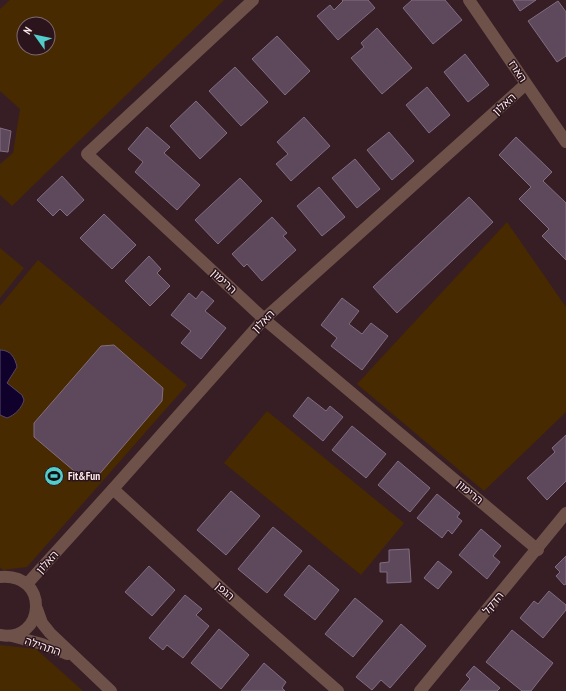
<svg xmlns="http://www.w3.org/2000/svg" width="566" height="691" viewBox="0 0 566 691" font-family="'PT Sans Narrow','Noto Sans Hebrew',sans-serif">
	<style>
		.green { fill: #472a00; fill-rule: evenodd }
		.water { fill: #10002c; stroke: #564666 }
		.building { fill: #5d495b; stroke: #826d81 }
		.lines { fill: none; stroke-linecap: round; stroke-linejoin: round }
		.minor { stroke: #6e524a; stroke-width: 12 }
		.labels { text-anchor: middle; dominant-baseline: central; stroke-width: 3; stroke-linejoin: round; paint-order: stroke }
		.street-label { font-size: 11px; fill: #fae8ec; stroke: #2b141b }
		.poi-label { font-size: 11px; font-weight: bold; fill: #fae8ec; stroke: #2b141b; text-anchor: start }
	</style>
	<rect width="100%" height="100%" fill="#361e24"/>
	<g class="green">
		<path d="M10,0H224L12,206L0,195V164L13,153L20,109L0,91V9ZM24,24H48V48H24Z"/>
		<polygon points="507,222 566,307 566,412 484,491 357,384"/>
		<polygon points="0,248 24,268 0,298"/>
		<polygon points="38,260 187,385 27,567 3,570 0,567 0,306"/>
		<polygon points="267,411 404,523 361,575 224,463"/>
		<polygon points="0,645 36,649 83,691 0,691"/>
	</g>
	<path class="water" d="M0,350C11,350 15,358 17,367L7,383L22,395L24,400C22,408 15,415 7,418L0,415Z"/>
	<g class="building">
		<polygon points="342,0 368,0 375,8 338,40 317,16 330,5 334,10 343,1"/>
		<polygon points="412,0 445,0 462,20 433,44 403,8"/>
		<polygon points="513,0 536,0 520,11"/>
		<polygon points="558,1 566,12 566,56 557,62 528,21"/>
		<polygon points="377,28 412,68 382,94 351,58 364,47 361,43"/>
		<polygon points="277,36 310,71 285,95 252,59"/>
		<polygon points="465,54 489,85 468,102 444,72"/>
		<polygon points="235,67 268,102 241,126 209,91"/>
		<polygon points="427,87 450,115 429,133 406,105"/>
		<polygon points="196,101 227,133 200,159 170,126"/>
		<polygon points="304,117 330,146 291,181 276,164 288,154 277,142"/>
		<polygon points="147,127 170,147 164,153 200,185 177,210 135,172 143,162 128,149"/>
		<polygon points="0,128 11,131 8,152 0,151"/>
		<polygon points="389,132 414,161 392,180 367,150"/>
		<polygon points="516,137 552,172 543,181 566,203 566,260 542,236 549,229 519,199 531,187 499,155"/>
		<polygon points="355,159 380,189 357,208 332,178"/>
		<polygon points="62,176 84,200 67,216 60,209 53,216 37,200"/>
		<polygon points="240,178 262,201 218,244 195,220"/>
		<polygon points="319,187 345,217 322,236 297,206"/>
		<polygon points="469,197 493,222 397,313 373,287"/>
		<polygon points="104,214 136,245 112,269 80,238"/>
		<polygon points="272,217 287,233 283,236 296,250 262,281 247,264 244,267 232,254"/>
		<polygon points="149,256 161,269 157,273 170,286 150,306 125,281"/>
		<polygon points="202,291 214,301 205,311 226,328 201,359 181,343 191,331 171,315 189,293 196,299"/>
		<polygon points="342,298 359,311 349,324 362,334 371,323 388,336 362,370 331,346 337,338 321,325"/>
		<polygon points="114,345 163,388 162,401 96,478 80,476 34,437 34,423 101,346"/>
		<polygon points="308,397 326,411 330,406 343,417 323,441 293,416"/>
		<polygon points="352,426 386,454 366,478 332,450"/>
		<polygon points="566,435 566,481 547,500 527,478 555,452 552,448"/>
		<polygon points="398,461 430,488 410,512 378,485"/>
		<polygon points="231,491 260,516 226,555 197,530"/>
		<polygon points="437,494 460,513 457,517 462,521 452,534 448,530 442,538 417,518"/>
		<polygon points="273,527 302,551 267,593 238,569"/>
		<polygon points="481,529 501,546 493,556 500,562 487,579 459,555"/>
		<polygon points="409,549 411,582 387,583 387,572 380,572 380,563 389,562 389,550"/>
		<polygon points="566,556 566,584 564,585 556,576 560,572 555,567"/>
		<polygon points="438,561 452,572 438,589 424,578"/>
		<polygon points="309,565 339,590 315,620 284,595"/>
		<polygon points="149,566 175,590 152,616 125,592"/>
		<polygon points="549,591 566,605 566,610 543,638 520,618 534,601 538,604"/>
		<polygon points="185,595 202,609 196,615 209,626 183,658 167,645 163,650 149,638"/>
		<polygon points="355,598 383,621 353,657 325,634"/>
		<polygon points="401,624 426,646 390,688 381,680 372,690 356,677"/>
		<polygon points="219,629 249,655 221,689 191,663"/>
		<polygon points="512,630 553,663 531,691 522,691 486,662"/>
		<polygon points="264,663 286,682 282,688 285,691 241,691"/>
		<polygon points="474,666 500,688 497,691 460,691 470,679 466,675"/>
	</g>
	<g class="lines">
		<g class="minor">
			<polyline points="253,0 87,154 264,319 538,550"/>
			<polyline points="469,0 566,142"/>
			<polyline points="113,489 233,599 338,691"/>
			<path d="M0,577C50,572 46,643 0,635"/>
			<polyline points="27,584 113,489 264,319 526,84"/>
			<polyline points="37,609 42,623 50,633 111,691"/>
			<polyline points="12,636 42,644 67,654"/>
			<polyline points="420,691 566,513"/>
		</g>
	</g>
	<defs>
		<symbol id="stadium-disc" viewBox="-11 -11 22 22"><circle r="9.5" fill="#53cdcb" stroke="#2b141b"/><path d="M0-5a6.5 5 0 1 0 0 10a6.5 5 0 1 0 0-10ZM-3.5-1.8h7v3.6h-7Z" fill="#111"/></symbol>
	</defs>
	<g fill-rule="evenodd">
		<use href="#stadium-disc" x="43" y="465" width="22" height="22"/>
	</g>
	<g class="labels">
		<g class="street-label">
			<text transform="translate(518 71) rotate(56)">הארז</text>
			<text transform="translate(504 104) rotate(-42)">האלון</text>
			<text transform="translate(224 281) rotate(43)">הרימון</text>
			<text transform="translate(263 321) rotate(-45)">האלון</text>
			<text transform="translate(470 492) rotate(40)">הרימון</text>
			<text transform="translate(47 562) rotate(-47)">האלון</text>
			<text transform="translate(225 591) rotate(42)">הגפן</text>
			<text transform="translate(493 603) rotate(-50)">הדקל</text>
			<text transform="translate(43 646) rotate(19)">התהילה</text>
		</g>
		<g class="poi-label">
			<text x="68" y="476">Fit&amp;Fun</text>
		</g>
	</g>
	<g transform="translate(36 36) rotate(303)"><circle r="19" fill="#2b141b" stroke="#7e696f"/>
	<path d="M0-3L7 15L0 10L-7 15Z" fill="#53cdcb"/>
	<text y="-6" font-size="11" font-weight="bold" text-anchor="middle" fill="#fae8ec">N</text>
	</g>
</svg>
